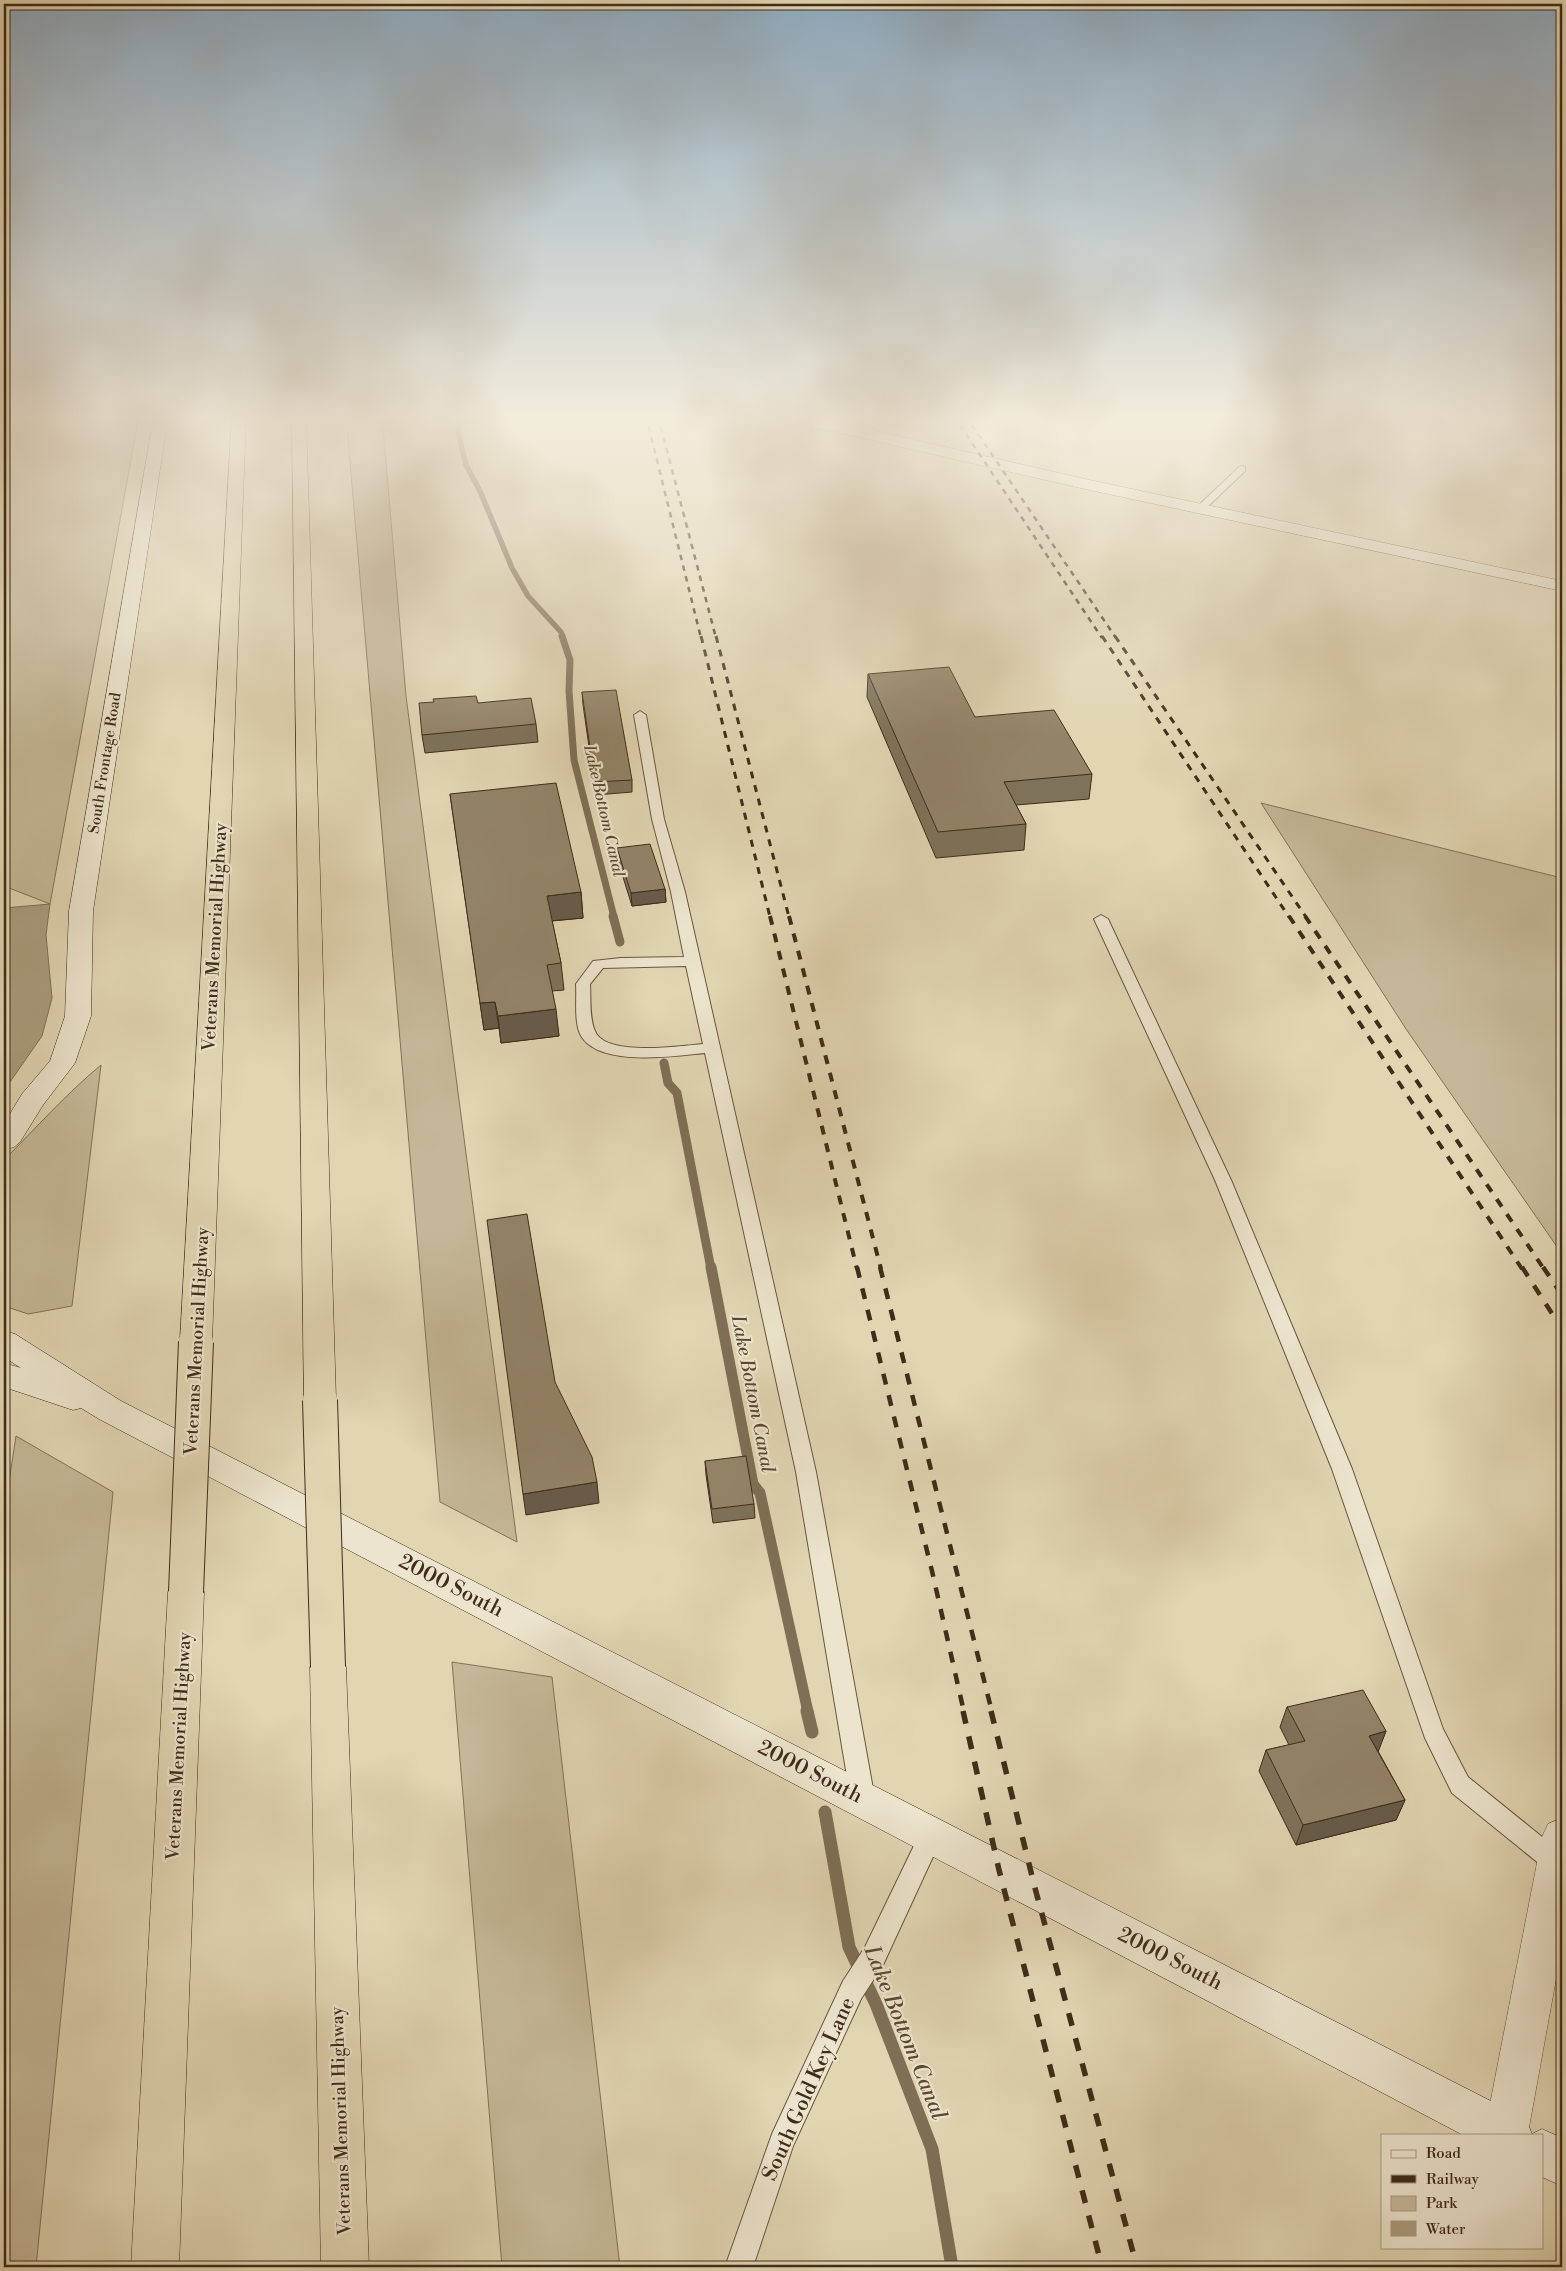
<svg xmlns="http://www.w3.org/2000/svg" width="1566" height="2271" viewBox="0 0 1566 2271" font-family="'Libre Bodoni',serif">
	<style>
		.green { fill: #c5b898; stroke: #827258 }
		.water { fill: #aa9c7e; stroke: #7f6f56 }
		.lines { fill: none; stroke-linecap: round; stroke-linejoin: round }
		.stream-far4 { stroke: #7f6f56; stroke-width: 5.5 }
		.stream-far3 { stroke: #7f6f56; stroke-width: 7 }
		.stream-far2 { stroke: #7f6f56; stroke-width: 9 }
		.stream-far1 { stroke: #7f6f56; stroke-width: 11 }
		.stream { stroke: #7f6f56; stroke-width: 13 }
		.lane-casing { stroke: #68563f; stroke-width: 2 }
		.street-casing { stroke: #68563f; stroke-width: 1 }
		.secondary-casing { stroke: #3f2c19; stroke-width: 1 }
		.highway-casing { stroke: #3f2c19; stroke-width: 1 }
		.lane { fill: #ece4cd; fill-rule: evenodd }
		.street { fill: #ece4cd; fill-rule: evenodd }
		.secondary { fill: #ece4cd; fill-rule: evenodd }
		.highway { fill: #e1d5b2; fill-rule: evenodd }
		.rail-far4 { stroke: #3f2c19; stroke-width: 2.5; stroke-dasharray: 5.5 5.5; stroke-linecap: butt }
		.rail-far3 { stroke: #3f2c19; stroke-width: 3; stroke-dasharray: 7 7; stroke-linecap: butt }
		.rail-far2 { stroke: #3f2c19; stroke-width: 4; stroke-dasharray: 9 9; stroke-linecap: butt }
		.rail-far1 { stroke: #3f2c19; stroke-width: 4.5; stroke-dasharray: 11 11; stroke-linecap: butt }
		.rail { stroke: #3f2c19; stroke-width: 5.5; stroke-dasharray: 13 13; stroke-linecap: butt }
		.highway-bridge-casing { stroke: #3f2c19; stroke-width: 36; stroke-linecap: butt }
		.highway-bridge { stroke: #e1d5b2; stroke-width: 34 }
		.wall { fill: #7e725a; stroke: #3f2c19 }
		.shaded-wall { fill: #675c4a; stroke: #3f2c19 }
		.building { fill: #938469; stroke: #3f2c19 }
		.labels { text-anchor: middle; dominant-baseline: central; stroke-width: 4.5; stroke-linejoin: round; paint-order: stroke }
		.far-street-label { font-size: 15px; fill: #3f2c19; stroke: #ece4cd }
		.far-water-label { font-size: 16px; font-style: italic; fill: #5a4832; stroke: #ece4cd }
		.street-label { font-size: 18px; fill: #3f2c19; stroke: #ece4cd }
		.water-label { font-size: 19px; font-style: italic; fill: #5a4832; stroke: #ece4cd }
		.near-street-label { font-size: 21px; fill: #3f2c19; stroke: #ece4cd }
		.near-water-label { font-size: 22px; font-style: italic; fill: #5a4832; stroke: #ece4cd }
	</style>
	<rect width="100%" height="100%" fill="#e1d5b2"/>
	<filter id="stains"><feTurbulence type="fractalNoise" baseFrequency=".004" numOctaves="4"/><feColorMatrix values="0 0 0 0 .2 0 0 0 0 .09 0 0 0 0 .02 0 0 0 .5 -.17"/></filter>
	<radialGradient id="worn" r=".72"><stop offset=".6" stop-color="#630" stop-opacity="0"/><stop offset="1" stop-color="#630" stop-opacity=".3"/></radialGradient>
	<g class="green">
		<polygon points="4,416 139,416 50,904 4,886"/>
		<polygon points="346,416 382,416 406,696 517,1542 440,1502"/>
		<polygon points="1261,803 1562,878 1562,1254 1406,1029"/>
		<path d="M101,1065L72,1306L28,1314L4,1306V1160C36,1128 66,1094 101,1065Z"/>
		<polygon points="16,1436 113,1492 36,2267 4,2267 4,1514"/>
		<polygon points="452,1662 552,1677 620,2267 502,2267"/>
	</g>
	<polygon class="water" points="50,904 46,935 52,998 42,1036 10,1082 4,1088 4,908"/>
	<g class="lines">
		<polyline class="stream-far4" points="462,416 458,432 466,465 480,491 512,568 528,596 561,632 563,638"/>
		<polyline class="stream-far3" points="562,636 570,660 569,691 574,760 614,917"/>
		<g class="stream-far2">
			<polyline points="613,916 620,942"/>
			<polyline points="664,1063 668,1083 677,1093 711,1269"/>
		</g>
		<polyline class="stream-far1" points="711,1267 753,1484 760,1493 808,1712"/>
		<g class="stream">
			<polyline points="807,1711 812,1732"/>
			<polyline points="825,1812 849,1947 876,2004 932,2149 952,2267"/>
		</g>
		<defs>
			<g id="lane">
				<polygon points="807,416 815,416 809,424 803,424 802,422"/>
				<polygon points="1242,466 1245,467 1245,471 1203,511 1197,511 1197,507 1239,467"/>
				<path d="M640,711L646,715L664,819L685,892L816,1472L875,1800L871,1808L863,1811L855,1808L851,1800L796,1472L705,1053C674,1056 597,1068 580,1034C574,1020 577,999 576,984L593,961L621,958L684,957L671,892L652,819L634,715ZM686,966L703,1044C680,1046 605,1057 595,1031C589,1018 591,998 590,984L603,968Z"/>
				<polygon points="1101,915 1108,919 1231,1180 1352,1469 1443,1729 1468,1777 1562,1853 1562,1871 1555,1873 1547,1870 1452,1793 1425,1738 1332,1469 1215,1180 1094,919"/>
				<polygon points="931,1824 939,1827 943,1835 883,1965 861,1999 793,2146 753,2267 725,2267 772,2134 843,1981 865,1947 923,1827"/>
			</g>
			<g id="street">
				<polygon points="751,416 788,416 832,421 1085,479 1562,581 1562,591 1085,489 832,431 758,420 753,419"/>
				<polygon points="1562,1818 1562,1946 1528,2133 1528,2135 1484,2135 1542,1837 1548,1824"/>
			</g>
			<g id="secondary">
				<polygon points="154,416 168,416 93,911 91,1016 75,1063 43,1105 20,1142 14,1147 4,1150 4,1124 22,1094 50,1061 65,1016 69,911"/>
				<polygon points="4,1331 15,1334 121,1401 1526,2119 1532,2134 1542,2129 1562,2138 1562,2186 1542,2177 1542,2135 1463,2135 99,1419 81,1408 73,1410 4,1387 4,1363 21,1368 4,1357"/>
			</g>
			<g id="highway">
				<polygon points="232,416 246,416 212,1342 207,1350 196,1354 185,1350 180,1342"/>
				<polygon points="292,416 306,416 336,1400 331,1409 320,1412 309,1409 304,1400"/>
				<polygon points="186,1577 199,1581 204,1592 179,2267 131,2267 168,1592 173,1581"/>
				<polygon points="328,1651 341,1656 346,1667 369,2267 321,2267 310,1667 315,1656"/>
			</g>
		</defs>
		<use href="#lane" class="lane-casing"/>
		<use href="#street" class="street-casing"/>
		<use href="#secondary" class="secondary-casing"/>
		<use href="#highway" class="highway-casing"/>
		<use href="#lane" class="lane"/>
		<use href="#street" class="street"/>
		<use href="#secondary" class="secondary"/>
		<use href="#highway" class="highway"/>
		<g class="rail-far4">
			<polyline points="646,416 701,638"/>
			<polyline points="658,416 716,638"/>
			<polyline points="954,416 1102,638"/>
			<polyline points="966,416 1116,638"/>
		</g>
		<g class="rail-far3">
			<polyline points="701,636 770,917"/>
			<polyline points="716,636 789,917"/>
			<polyline points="1102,636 1289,917"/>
			<polyline points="1115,636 1306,917"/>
		</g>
		<g class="rail-far2">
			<polyline points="770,916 857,1269"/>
			<polyline points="789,916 881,1269"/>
			<polyline points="1289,916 1522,1269"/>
			<polyline points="1305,916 1544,1269"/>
		</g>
		<g class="rail-far1">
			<polyline points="857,1267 932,1571 964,1712"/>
			<polyline points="880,1267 992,1712"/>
			<polyline points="1522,1267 1562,1329"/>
			<polyline points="1543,1267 1562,1295"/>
		</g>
		<g class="rail">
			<polyline points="963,1711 999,1870 1102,2267"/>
			<polyline points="991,1711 1035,1888 1137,2267"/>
		</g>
		<defs>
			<g id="highway-bridge">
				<polyline points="320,1400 328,1667"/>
				<polyline points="186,1592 196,1342"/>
			</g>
		</defs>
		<use href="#highway-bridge" class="highway-bridge-casing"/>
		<use href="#highway-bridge" class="highway-bridge"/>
	</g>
	<g class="wall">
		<polygon points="882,416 929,416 884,419"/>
		<polygon points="868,674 975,717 1092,774 1089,799 1016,805 1026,824 1024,850 936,858 867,697"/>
		<polygon points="582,692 632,780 632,792 596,795 583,705"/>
		<polygon points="478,703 536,724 538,742 425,753 422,735"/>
		<polygon points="450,794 581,892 583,918 552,921 561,963 564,990 552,991 559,1036 501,1043 499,1028 484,1030"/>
		<polygon points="617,848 665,889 666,902 632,906 618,861"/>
		<polygon points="705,1461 754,1504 755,1518 713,1523 706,1475"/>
		<polygon points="1287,1707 1386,1731 1378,1751 1405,1800 1396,1820 1296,1845 1259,1771 1266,1750 1289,1745 1280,1727"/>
	</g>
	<g class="shaded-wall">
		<polygon points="665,889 666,902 632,906 631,893"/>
		<polygon points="581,892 583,918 549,921 547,896"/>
		<polygon points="495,1002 499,1028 484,1030 480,1003"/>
		<polygon points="556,1009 559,1036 501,1043 498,1016"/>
		<polygon points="597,1482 599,1503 526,1515 523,1494"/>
		<polygon points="1386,1731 1378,1752 1369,1736"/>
		<polygon points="1405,1800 1396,1820 1296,1845 1303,1825"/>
	</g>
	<g class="building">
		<polygon points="949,667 975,717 1054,710 1092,774 1004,782 1026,824 938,832 868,674"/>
		<polygon points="616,690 632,780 595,782 582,692"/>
		<polygon points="476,696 478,703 531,698 536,724 422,735 419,703 434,702 433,699"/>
		<polygon points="556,783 581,892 547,896 561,963 547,965 556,1009 498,1016 495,1002 480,1003 450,794"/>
		<polygon points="650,844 665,889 631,893 617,848"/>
		<polygon points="527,1214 555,1382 592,1457 597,1482 523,1494 487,1220"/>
		<polygon points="746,1456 754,1504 712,1509 705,1461"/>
		<polygon points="1363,1690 1386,1731 1369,1736 1405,1800 1303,1825 1266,1750 1305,1741 1287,1707"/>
	</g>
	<linearGradient id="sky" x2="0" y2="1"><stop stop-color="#8faabe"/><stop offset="0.57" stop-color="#f2ecdc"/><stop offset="1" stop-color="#f2ecdc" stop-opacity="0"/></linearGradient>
	<rect width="1566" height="734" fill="url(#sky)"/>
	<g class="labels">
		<g class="far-street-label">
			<text transform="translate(105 763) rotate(-81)">South Frontage Road</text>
		</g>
		<g class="far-water-label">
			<text transform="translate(604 811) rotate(77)">Lake Bottom Canal</text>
		</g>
		<g class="street-label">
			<text transform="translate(215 937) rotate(-87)">Veterans Memorial Highway</text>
			<text transform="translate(197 1341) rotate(-87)">Veterans Memorial Highway</text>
			<text transform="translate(179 1746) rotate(-87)">Veterans Memorial Highway</text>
			<text transform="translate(341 2121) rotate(-92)">Veterans Memorial Highway</text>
		</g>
		<g class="water-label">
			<text transform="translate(753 1394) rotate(79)">Lake Bottom Canal</text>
		</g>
		<g class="near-street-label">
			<text transform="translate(451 1586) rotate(27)">2000 South</text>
			<text transform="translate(810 1772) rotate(27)">2000 South</text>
			<text transform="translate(1170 1959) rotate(27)">2000 South</text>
			<text transform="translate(809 2089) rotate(-66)">South Gold Key Lane</text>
		</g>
		<g class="near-water-label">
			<text transform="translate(905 2033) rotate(68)">Lake Bottom Canal</text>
		</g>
	</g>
	<rect width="1566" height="2271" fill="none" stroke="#e1d5b2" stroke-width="20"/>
	<rect x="5" y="5" width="1556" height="2261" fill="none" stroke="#3f2c19" stroke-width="2.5"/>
	<rect x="10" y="10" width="1546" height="2251" fill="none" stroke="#3f2c19"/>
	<rect x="1381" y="2134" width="162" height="115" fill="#ece4cd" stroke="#a79a85"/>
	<rect x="1391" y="2150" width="25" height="8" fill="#ece4cd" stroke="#a79a85"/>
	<text x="1426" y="2158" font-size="15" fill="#3f2c19">Road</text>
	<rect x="1391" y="2175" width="25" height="8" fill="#3f2c19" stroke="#a79a85"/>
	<text x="1426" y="2184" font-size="15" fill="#3f2c19">Railway</text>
	<rect x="1391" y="2196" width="25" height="15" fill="#c5b898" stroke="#a79a85"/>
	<text x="1426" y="2208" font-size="15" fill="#3f2c19">Park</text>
	<rect x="1391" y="2221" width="25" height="15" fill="#aa9c7e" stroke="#a79a85"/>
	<text x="1426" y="2234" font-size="15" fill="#3f2c19">Water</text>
	<rect width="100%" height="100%" filter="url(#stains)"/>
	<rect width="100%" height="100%" fill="url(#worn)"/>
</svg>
